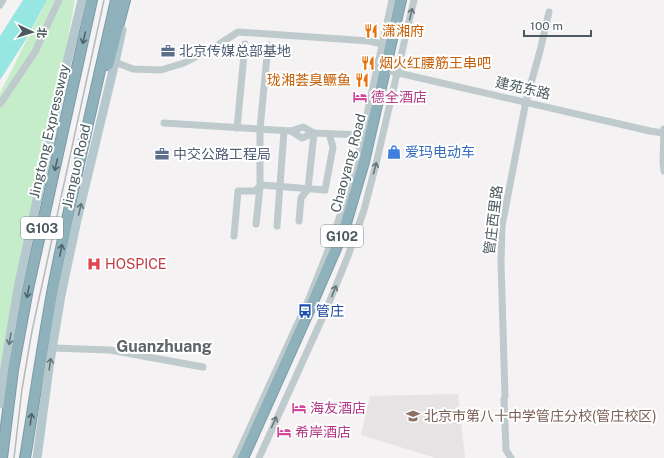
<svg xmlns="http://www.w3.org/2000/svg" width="664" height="458" viewBox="0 0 664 458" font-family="'Public Sans','Noto Sans SC',sans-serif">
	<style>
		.education { fill: #e5e3e4 }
		.green { fill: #c6edca }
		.water { fill: #96e6e1 }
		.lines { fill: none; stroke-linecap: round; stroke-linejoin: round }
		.highway-casing { stroke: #7a9ca8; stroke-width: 12 }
		.minor { stroke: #bfcacd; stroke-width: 7 }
		.major { stroke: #b4c8ce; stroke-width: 9 }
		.highway { stroke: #8eb1bc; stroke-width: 10 }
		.rail { stroke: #b5b9bb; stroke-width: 1.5 }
		.oneway { stroke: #68767a }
		.oneway2 { stroke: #526367 }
		.oneway3 { stroke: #65767a }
		.labels { text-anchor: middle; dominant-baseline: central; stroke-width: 4; stroke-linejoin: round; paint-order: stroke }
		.shield { fill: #fff; stroke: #818c8e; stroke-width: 1 }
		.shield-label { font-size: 13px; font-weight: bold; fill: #4b5a5e }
		.food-label { font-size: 14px; fill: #c56008; stroke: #fff; text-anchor: start }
		.service-label { font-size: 14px; fill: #4e5e75; stroke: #fff; text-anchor: start }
		.street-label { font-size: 14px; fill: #4b5a5e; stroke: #fff }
		.hotel-label { font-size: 14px; fill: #b23c85; stroke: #fff; text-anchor: start }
		.shop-label { font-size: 14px; fill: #366cbe; stroke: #fff; text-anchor: start }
		.health-label { font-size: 14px; fill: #be3a42; stroke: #fff; text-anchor: start }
		.transit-label { font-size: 14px; fill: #164399; stroke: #fff; text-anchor: start }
		.education-label { font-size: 14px; fill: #785e54; stroke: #fff; text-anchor: start }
		.quarter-label { font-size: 16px; font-weight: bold; fill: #5f6466; stroke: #fff }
	</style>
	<rect width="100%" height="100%" fill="#f4f2f3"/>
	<polygon class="education" points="458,394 465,458 436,458 361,435 370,396"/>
	<polygon class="green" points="47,0 75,0 0,399 0,93"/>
	<polygon class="water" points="23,0 47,0 25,41 0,80 0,36"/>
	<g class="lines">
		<defs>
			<g id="highway">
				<polyline points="108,65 125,0"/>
				<polyline points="2,458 13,370 28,289 92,0"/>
				<path d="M25,458C34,403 42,348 52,293C71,195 94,98 116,0"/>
				<polyline points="243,458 308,313 344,230 364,162 401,0"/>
			</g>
		</defs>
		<use href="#highway" class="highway-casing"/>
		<g class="minor">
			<polyline points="0,5 3,0"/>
			<polyline points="115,62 133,69 161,70 184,63 213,48 238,32 369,41 382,44"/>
			<polyline points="381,69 650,131 663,133"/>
			<polyline points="0,104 35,52 59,0"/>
			<polyline points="164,123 291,131"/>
			<polyline points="237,128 245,44"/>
			<polyline points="664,129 663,162 664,171"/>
			<polyline points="314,133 302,138 291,131 303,127 314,133 362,135"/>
			<polyline points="299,221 301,198 308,189 314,133"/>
			<polyline points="256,224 260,187 260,129 268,45"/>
			<polyline points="277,226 284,131"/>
			<polyline points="234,236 238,191 255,191 261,185 325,190 333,147 329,134"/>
			<polyline points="53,348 110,350 203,367"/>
			<polyline points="236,458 308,301 329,248 344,204 357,160 392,0"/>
			<polyline points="259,458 326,310 348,256 364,210 376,164 414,0"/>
			<polyline points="511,458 506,450 504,399 505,396 501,263 502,226 526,101 540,51 549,12"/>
		</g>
		<g class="major">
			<polyline points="0,404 3,379 18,288 63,79 82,0"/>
			<polyline points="37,458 49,368 61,295 77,220 115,62 122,30"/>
		</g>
		<use href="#highway" class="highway"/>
		<polyline class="rail" points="14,458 22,389 32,331 104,0"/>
	</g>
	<defs><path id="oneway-shaft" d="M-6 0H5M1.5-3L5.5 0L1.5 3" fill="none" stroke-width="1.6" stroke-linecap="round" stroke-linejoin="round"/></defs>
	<g class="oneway">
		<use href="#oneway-shaft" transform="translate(411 14) rotate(-77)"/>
		<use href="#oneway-shaft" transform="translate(375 168) rotate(-75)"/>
		<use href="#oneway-shaft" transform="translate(334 291) rotate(-68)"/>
		<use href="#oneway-shaft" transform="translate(274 422) rotate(-66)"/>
	</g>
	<g class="oneway2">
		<use href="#oneway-shaft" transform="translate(84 38) rotate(103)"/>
		<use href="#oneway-shaft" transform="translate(56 165) rotate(103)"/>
		<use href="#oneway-shaft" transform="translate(61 250) rotate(-78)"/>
		<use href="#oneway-shaft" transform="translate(28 292) rotate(101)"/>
		<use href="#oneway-shaft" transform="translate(31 419) rotate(-82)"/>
	</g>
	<g class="oneway3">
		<use href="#oneway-shaft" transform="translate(80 209) rotate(-77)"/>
		<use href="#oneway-shaft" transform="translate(10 339) rotate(100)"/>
		<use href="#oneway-shaft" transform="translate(50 364) rotate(-81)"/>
	</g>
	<defs>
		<symbol id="restaurant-bare" viewBox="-9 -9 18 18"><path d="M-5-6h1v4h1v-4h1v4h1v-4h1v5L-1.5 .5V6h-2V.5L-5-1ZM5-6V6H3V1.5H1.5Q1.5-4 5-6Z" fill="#e8710a" stroke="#fff" stroke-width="2.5" paint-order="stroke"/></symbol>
		<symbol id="office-bare" viewBox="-9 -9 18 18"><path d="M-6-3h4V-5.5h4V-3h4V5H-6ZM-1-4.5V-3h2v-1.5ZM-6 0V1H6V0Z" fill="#5c6f8a" stroke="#fff" stroke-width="2.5" paint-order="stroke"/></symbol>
		<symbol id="hotel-bare" viewBox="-9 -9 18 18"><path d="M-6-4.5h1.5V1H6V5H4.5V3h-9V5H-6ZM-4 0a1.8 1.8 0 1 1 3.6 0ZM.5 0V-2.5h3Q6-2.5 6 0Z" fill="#d1479c" stroke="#fff" stroke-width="2.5" paint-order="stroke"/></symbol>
		<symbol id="shop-bare" viewBox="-9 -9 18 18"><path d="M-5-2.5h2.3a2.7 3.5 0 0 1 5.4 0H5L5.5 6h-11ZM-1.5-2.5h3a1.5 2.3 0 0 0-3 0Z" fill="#3f7fe0" stroke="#fff" stroke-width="2.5" paint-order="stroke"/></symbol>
		<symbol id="hospital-bare" viewBox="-9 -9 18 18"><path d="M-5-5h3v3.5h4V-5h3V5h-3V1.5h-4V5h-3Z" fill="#e0444e" stroke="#fff" stroke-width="2.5" paint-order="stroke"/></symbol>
		<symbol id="bus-bare" viewBox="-9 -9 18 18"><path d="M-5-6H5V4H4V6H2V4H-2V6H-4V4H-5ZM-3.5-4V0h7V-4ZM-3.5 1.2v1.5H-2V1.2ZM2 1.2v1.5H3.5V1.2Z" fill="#1a4fb4" stroke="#fff" stroke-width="2.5" paint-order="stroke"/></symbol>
		<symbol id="school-bare" viewBox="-9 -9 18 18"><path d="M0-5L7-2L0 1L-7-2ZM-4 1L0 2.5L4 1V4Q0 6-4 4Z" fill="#8d6e63" stroke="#fff" stroke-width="2.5" paint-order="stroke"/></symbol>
	</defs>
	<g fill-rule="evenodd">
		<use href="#restaurant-bare" x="361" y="21" width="20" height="20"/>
		<use href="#office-bare" x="158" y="41" width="20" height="20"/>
		<use href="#restaurant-bare" x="358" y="53" width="20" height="20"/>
		<use href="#restaurant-bare" x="352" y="70" width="20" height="20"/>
		<use href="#hotel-bare" x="350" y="87" width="20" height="20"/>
		<use href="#shop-bare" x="384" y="142" width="20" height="20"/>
		<use href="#office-bare" x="152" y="144" width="20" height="20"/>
		<use href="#hospital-bare" x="84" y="254" width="20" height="20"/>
		<use href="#bus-bare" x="295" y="301" width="20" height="20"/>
		<use href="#hotel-bare" x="289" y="398" width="20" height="20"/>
		<use href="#school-bare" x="403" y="406" width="20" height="20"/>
		<use href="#hotel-bare" x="274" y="422" width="20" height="20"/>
	</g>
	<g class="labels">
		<g class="shield">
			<rect x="21" y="217" width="42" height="22" rx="3"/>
			<rect x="321" y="225" width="42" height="22" rx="3"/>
		</g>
		<g class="shield-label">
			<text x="42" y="228">G103</text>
			<text x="342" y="236">G102</text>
		</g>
		<g class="food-label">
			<text x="382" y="31">潇湘府</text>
			<text x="379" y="63">烟火红腰筋王串吧</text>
			<text x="351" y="80" text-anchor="end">珑湘荟臭鳜鱼</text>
		</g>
		<g class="service-label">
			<text x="179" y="51">北京传媒总部基地</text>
			<text x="173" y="154">中交公路工程局</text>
		</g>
		<g class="street-label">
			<text transform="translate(523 88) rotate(13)">建苑东路</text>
			<text transform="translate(49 131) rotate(-77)">Jingtong Expressway</text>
			<text transform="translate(348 163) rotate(-75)">Chaoyang Road</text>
			<text transform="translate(76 166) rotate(-77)">Jianguo Road</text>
			<text transform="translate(493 220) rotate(-83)">管庄西里路</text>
		</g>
		<g class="hotel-label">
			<text x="371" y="97">德全酒店</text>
			<text x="310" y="408">海友酒店</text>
			<text x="295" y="432">希岸酒店</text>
		</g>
		<g class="shop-label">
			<text x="405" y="152">爱玛电动车</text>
		</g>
		<g class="health-label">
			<text x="105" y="264">HOSPICE</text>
		</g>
		<g class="transit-label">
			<text x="316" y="311">管庄</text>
		</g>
		<g class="education-label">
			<text x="424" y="416">北京市第八十中学管庄分校(管庄校区)</text>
		</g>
		<g class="quarter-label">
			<text x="164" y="346">Guanzhuang</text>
		</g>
	</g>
	<g transform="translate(32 32) rotate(94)" stroke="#ffffff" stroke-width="3" paint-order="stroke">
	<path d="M0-3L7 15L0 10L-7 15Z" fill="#4b5a5e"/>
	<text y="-6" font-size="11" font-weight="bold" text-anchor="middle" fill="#4b5a5e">北</text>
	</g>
	<path d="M524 30v6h67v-6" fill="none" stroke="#4b5a5e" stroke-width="2"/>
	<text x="530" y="30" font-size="12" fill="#4b5a5e" stroke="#ffffff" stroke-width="3" paint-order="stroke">100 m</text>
</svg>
